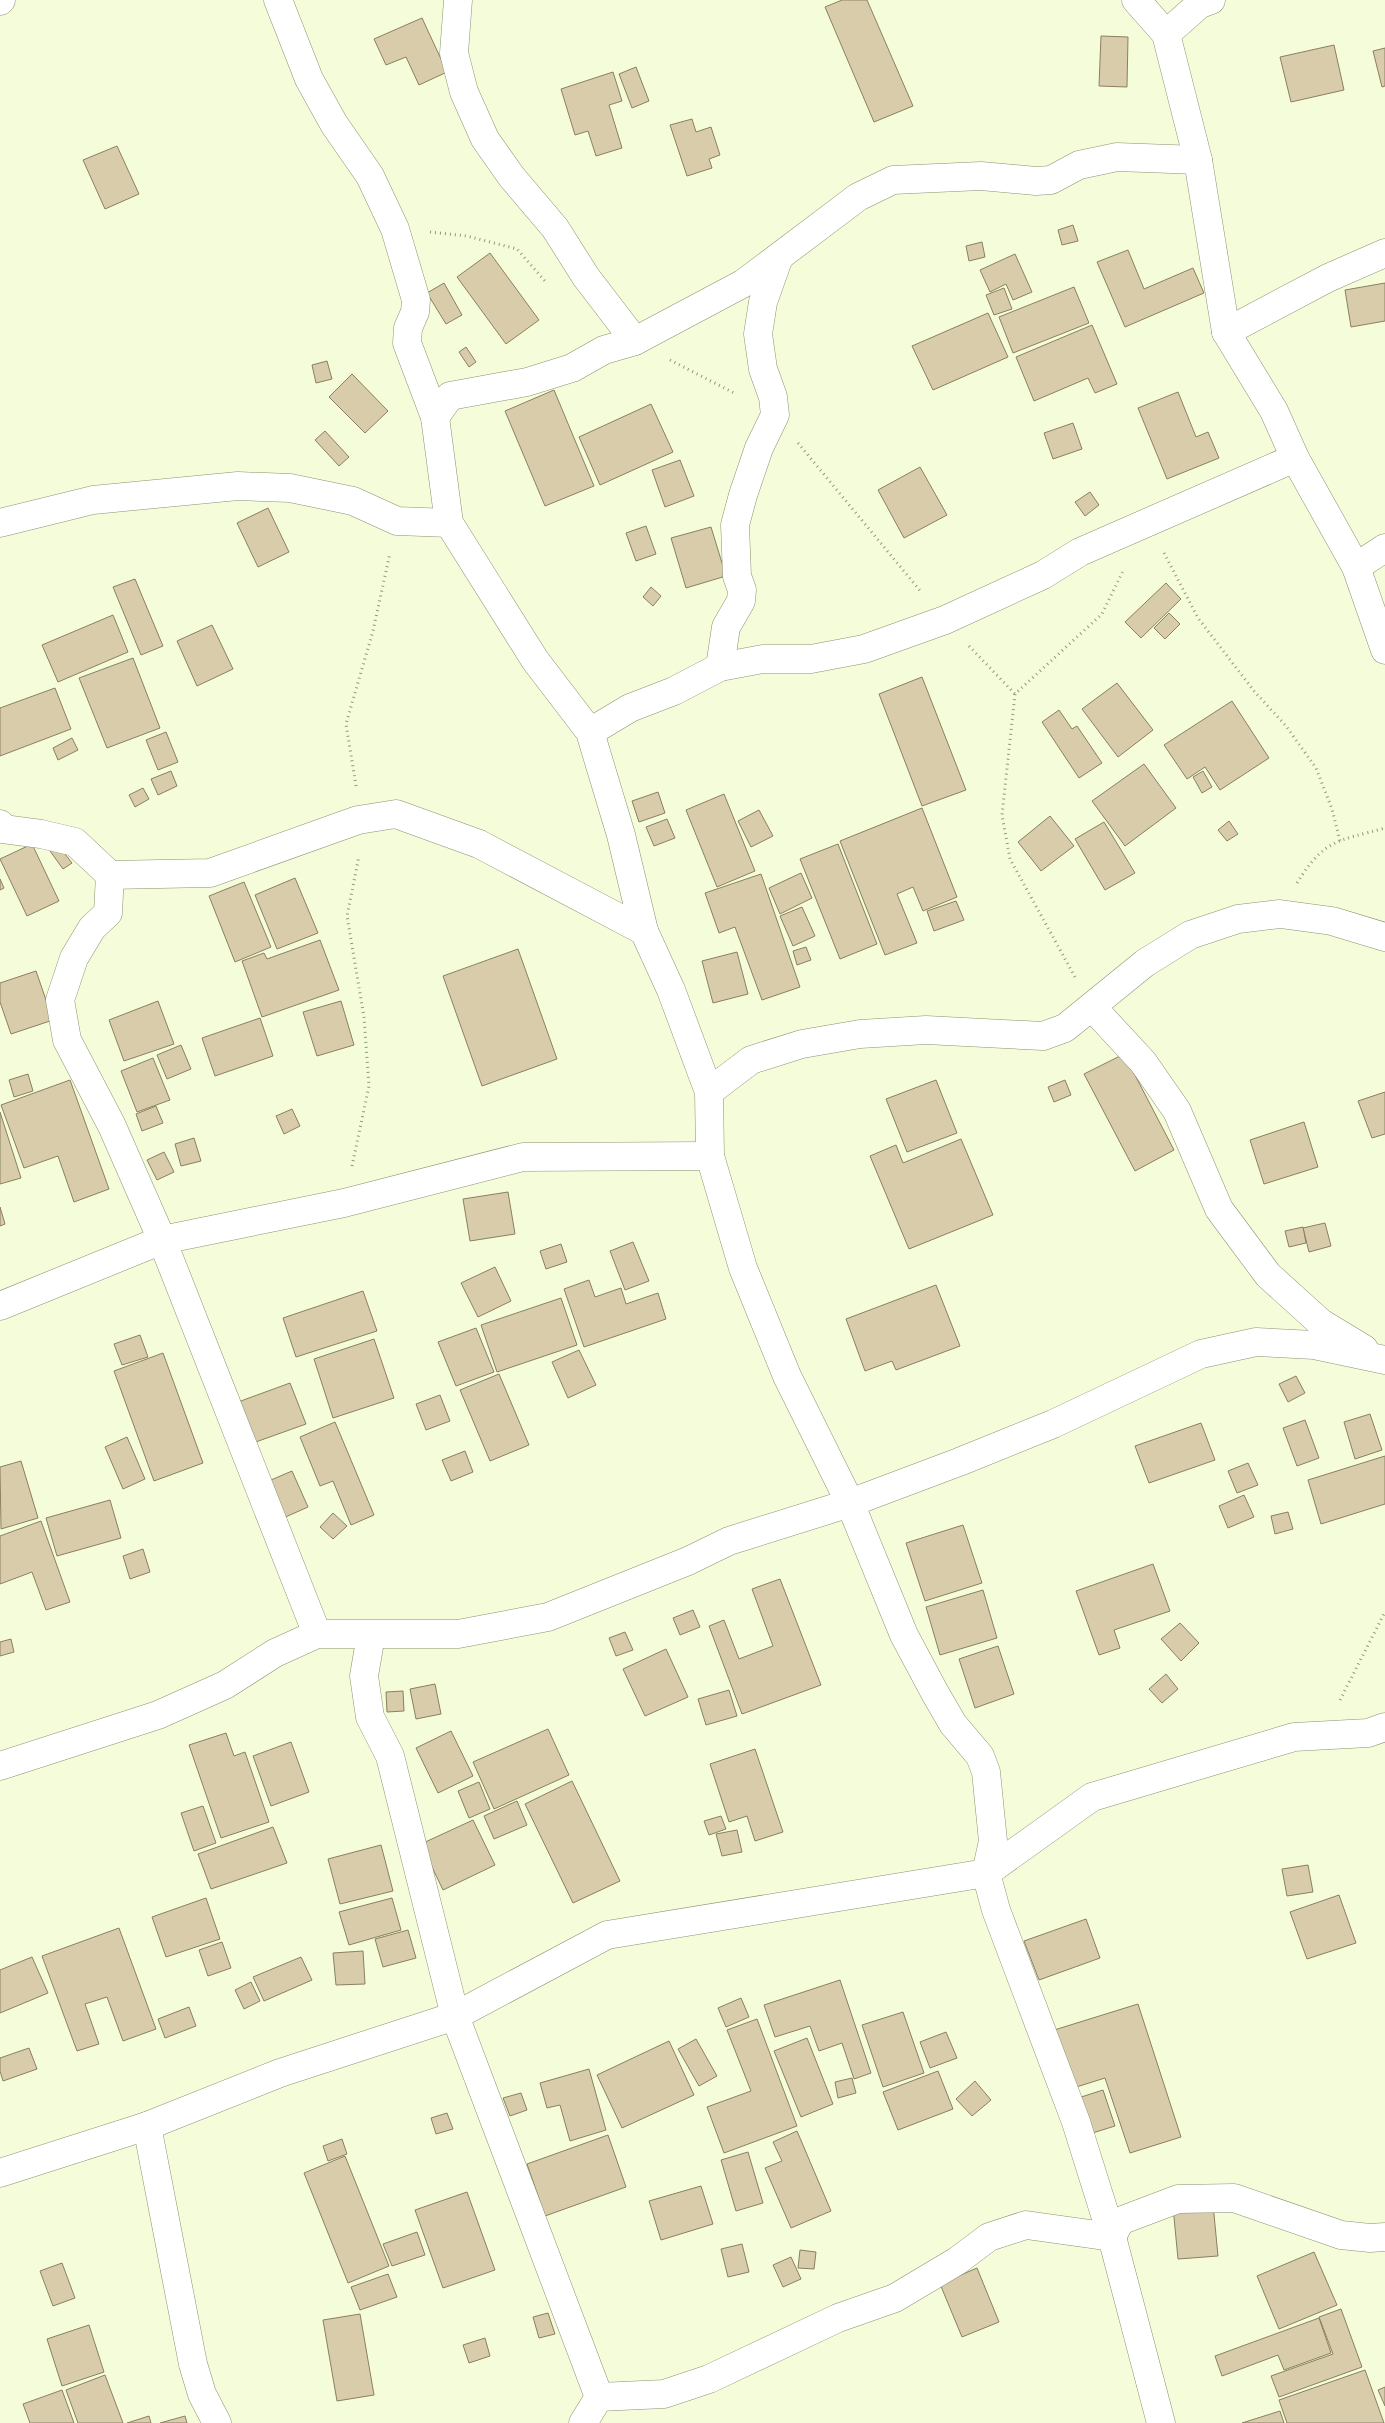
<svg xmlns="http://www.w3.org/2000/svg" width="1385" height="2423" viewBox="0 0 1385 2423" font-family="'Source Sans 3',sans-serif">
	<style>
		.building { fill: #d8ccab; stroke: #8a8060 }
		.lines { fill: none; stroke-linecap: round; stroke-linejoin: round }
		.street-casing { stroke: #8b9271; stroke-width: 29 }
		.path { stroke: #939880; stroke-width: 3; stroke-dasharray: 1 4; stroke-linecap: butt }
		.street { stroke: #fff; stroke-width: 28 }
	</style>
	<rect width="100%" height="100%" fill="#f5fcd9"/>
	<g class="building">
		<polygon points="842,0 867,0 913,106 874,122 825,7"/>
		<polygon points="422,18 447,72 419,85 406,57 386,65 374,39"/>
		<polygon points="1101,36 1128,37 1127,87 1099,86"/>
		<polygon points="1334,45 1344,90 1291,102 1280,57"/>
		<polygon points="1385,48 1385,86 1382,87 1373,51"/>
		<polygon points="636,67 649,101 632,108 619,74"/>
		<polygon points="613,72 622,101 609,105 622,148 596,156 588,131 575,135 561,89"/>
		<polygon points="692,119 696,132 711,127 720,155 709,159 712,168 687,176 670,125"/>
		<polygon points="117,146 139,194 105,209 83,160"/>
		<polygon points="1073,225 1078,241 1062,245 1058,230"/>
		<polygon points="982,242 985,257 969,261 966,246"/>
		<polygon points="1128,250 1144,289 1193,268 1204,293 1125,327 1097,262"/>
		<polygon points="490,253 539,320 506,344 457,277"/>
		<polygon points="1015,254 1032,292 1013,300 1006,284 990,292 980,270"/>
		<polygon points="444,283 462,315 446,324 427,293"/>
		<polygon points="1385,283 1385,321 1351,327 1345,290"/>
		<polygon points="1074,287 1089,323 1013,353 999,317"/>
		<polygon points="1004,288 1012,309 994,315 986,295"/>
		<polygon points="988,313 1008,357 933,390 912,346"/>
		<polygon points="1092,325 1117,384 1095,393 1088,378 1034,401 1016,357"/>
		<polygon points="466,347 476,362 469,367 459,352"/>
		<polygon points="327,361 332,379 316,383 312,365"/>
		<polygon points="352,374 388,411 365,433 329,397"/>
		<polygon points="554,390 594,486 545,506 505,411"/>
		<polygon points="1178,392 1196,437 1208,432 1219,458 1167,479 1138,408"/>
		<polygon points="651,404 673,452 600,485 579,437"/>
		<polygon points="1073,423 1082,449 1053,459 1044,433"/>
		<polygon points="325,431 349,457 339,466 315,440"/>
		<polygon points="680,460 694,496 665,507 652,470"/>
		<polygon points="920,467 947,515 904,538 878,490"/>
		<polygon points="1090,492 1099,505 1085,516 1075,502"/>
		<polygon points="268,508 289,552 258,567 237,523"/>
		<polygon points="646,526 656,554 636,561 626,533"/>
		<polygon points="711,527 726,576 686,588 671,538"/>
		<polygon points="135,579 163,646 141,655 113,587"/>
		<polygon points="1166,583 1181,599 1141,638 1125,622"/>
		<polygon points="651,587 661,596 653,606 643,597"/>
		<polygon points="1169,613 1180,624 1165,639 1154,628"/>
		<polygon points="113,615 128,652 58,682 42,645"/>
		<polygon points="212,625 233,669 197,686 177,641"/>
		<polygon points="133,658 160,728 107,748 79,678"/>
		<polygon points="922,677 966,790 922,806 879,694"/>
		<polygon points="1117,683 1153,730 1118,757 1082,709"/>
		<polygon points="55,688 71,729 0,756 0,708"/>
		<polygon points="1232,701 1269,758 1220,790 1205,767 1187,779 1164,745"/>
		<polygon points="1059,710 1072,729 1077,726 1102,763 1079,778 1042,722"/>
		<polygon points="166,732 178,762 158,770 146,740"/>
		<polygon points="72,738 78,750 58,760 53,748"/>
		<polygon points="1144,764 1176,808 1125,846 1092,801"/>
		<polygon points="171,771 177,786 158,795 151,779"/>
		<polygon points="1203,771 1212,787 1202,793 1193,777"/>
		<polygon points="143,788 149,799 135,807 129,795"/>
		<polygon points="658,792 665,813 639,822 632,801"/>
		<polygon points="724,794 755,871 717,887 686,810"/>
		<polygon points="922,808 957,897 923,911 913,887 897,894 917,943 885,955 840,841"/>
		<polygon points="759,810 773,836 751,847 738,821"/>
		<polygon points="1050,816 1074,846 1041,871 1018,842"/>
		<polygon points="667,819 675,838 654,846 646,827"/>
		<polygon points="1229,821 1238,834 1227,841 1218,830"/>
		<polygon points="1104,822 1135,873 1105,890 1075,839"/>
		<polygon points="32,844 59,901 27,916 0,859"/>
		<polygon points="838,844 877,944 840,959 800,859"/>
		<polygon points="58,845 72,863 63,869 50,851"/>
		<polygon points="801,873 812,898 780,914 769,888"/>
		<polygon points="761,874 800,987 762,1000 735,927 719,933 705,893"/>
		<polygon points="295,878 318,933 277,949 255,895"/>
		<polygon points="0,879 4,888 0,890"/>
		<polygon points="244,882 271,947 235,962 209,896"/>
		<polygon points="956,901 964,920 934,931 927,911"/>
		<polygon points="802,907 815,936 793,946 780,916"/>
		<polygon points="320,940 339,990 262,1017 242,961 264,953 267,959"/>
		<polygon points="806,947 811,960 797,965 793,951"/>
		<polygon points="518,949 557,1059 482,1086 443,976"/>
		<polygon points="737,952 748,994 713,1003 702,961"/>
		<polygon points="36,971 53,1020 11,1034 0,1002 0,983"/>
		<polygon points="158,1001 174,1044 124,1061 109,1020"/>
		<polygon points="341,1001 354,1045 317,1056 303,1012"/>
		<polygon points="260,1018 273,1056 215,1076 202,1038"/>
		<polygon points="181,1045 191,1069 167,1079 157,1055"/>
		<polygon points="1124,1054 1174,1150 1135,1171 1084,1074"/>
		<polygon points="153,1058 170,1100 137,1112 121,1071"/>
		<polygon points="28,1074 33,1091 14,1097 9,1080"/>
		<polygon points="70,1080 109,1189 74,1202 58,1156 24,1168 1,1105"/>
		<polygon points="936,1080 957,1133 907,1152 886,1099"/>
		<polygon points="1065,1080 1071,1095 1054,1102 1048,1087"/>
		<polygon points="1385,1092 1385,1134 1372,1138 1358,1101"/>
		<polygon points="156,1106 163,1123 142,1131 136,1114"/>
		<polygon points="292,1109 300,1126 284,1134 276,1116"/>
		<polygon points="0,1112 21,1178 0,1184"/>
		<polygon points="1304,1122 1318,1167 1264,1184 1250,1140"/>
		<polygon points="194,1138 201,1161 181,1166 175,1144"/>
		<polygon points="961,1139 993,1215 909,1249 870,1156 896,1145 903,1163"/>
		<polygon points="164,1152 174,1172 157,1180 147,1160"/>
		<polygon points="508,1192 515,1234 470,1241 463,1199"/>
		<polygon points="0,1207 5,1224 0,1226"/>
		<polygon points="1325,1223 1331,1246 1309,1252 1303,1228"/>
		<polygon points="1303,1227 1306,1243 1289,1247 1285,1231"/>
		<polygon points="633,1242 649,1281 625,1290 610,1251"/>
		<polygon points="561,1244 567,1262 546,1269 540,1251"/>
		<polygon points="495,1267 511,1301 478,1317 461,1283"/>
		<polygon points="589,1280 595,1297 621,1288 626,1304 658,1293 666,1319 584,1347 564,1289"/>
		<polygon points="936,1285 960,1346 896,1370 892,1361 865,1371 846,1319"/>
		<polygon points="363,1291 377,1331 296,1357 283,1318"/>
		<polygon points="561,1298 577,1345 497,1372 481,1325"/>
		<polygon points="476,1328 494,1372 456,1386 438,1342"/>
		<polygon points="140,1335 148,1357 122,1365 114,1344"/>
		<polygon points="374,1339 394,1398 333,1418 314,1359"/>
		<polygon points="579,1350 596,1385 568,1398 552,1362"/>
		<polygon points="163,1353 203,1463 154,1481 114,1371"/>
		<polygon points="499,1374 529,1445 490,1461 460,1390"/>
		<polygon points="1296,1376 1305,1393 1288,1402 1279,1384"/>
		<polygon points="290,1383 306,1424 253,1443 238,1402"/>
		<polygon points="440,1395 450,1421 426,1430 416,1404"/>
		<polygon points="1370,1414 1382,1450 1355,1459 1344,1422"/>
		<polygon points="1305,1420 1319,1458 1297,1466 1283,1428"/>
		<polygon points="335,1422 374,1515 351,1525 333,1481 320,1486 300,1437"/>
		<polygon points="1201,1423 1215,1460 1149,1483 1135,1446"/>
		<polygon points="127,1437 145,1479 123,1489 105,1447"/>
		<polygon points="465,1451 473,1472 451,1481 442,1460"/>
		<polygon points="1385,1456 1385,1504 1321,1524 1308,1480"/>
		<polygon points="21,1461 38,1518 1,1529 0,1467"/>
		<polygon points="1248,1463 1258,1485 1237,1493 1228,1471"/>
		<polygon points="292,1471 308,1507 281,1519 264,1483"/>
		<polygon points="1244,1495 1254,1517 1228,1528 1219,1506"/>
		<polygon points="110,1500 121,1538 57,1556 46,1518"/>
		<polygon points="1288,1512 1293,1529 1275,1534 1271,1516"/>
		<polygon points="333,1513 347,1526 333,1539 320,1527"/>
		<polygon points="41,1521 70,1602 46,1610 32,1572 0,1584 0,1536"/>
		<polygon points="963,1525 982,1583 925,1601 906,1543"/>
		<polygon points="143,1549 150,1572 130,1579 123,1556"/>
		<polygon points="1153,1564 1170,1611 1114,1630 1120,1648 1099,1655 1076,1591"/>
		<polygon points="780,1579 821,1685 742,1714 709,1626 724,1620 739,1659 773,1646 752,1589"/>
		<polygon points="983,1590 997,1638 940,1655 926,1607"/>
		<polygon points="693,1610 700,1627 680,1635 673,1618"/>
		<polygon points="1180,1623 1199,1643 1181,1661 1161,1639"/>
		<polygon points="625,1632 633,1650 616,1656 609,1638"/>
		<polygon points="11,1639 14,1652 0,1656 0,1642"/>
		<polygon points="998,1646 1014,1694 975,1708 959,1659"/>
		<polygon points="666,1649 688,1697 645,1716 623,1669"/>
		<polygon points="1166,1674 1178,1689 1162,1703 1149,1689"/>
		<polygon points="435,1684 441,1714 416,1719 410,1689"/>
		<polygon points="729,1690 737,1716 706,1725 698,1699"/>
		<polygon points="403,1691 404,1711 387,1712 386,1692"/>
		<polygon points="548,1729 569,1775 494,1809 473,1762"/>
		<polygon points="451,1731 473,1776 438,1793 416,1748"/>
		<polygon points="226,1733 234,1756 245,1752 269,1822 221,1838 189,1745"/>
		<polygon points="291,1742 309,1792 271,1806 253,1756"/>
		<polygon points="755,1749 783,1832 755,1841 747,1816 729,1822 710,1764"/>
		<polygon points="572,1781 620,1881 573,1903 525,1804"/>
		<polygon points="479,1782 490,1809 469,1818 458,1791"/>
		<polygon points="517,1801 527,1825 494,1839 484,1816"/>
		<polygon points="203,1806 216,1843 194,1851 181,1813"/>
		<polygon points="721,1816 726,1829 709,1835 704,1821"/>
		<polygon points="473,1820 495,1865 443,1890 421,1844"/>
		<polygon points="273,1827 287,1863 211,1889 198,1854"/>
		<polygon points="737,1830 742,1852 722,1856 716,1834"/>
		<polygon points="381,1845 393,1891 340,1904 328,1859"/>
		<polygon points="1308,1865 1313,1892 1287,1896 1282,1869"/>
		<polygon points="1339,1895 1356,1943 1307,1959 1290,1912"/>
		<polygon points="206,1898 220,1939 166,1957 152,1917"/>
		<polygon points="392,1898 401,1930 349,1945 339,1912"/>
		<polygon points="1086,1919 1100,1958 1039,1980 1024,1941"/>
		<polygon points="119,1928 156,2029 123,2041 107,1997 85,2004 99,2044 77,2051 42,1956"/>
		<polygon points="408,1930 416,1958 383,1967 375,1939"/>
		<polygon points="222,1942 231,1968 208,1976 199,1950"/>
		<polygon points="363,1951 365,1984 336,1985 333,1953"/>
		<polygon points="32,1957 48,1993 0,2013 0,1970"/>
		<polygon points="301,1957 312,1980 264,2001 253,1977"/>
		<polygon points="840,1980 871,2073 854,2079 842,2043 819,2051 810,2026 775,2037 764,2005"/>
		<polygon points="251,1982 260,2001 244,2009 235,1990"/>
		<polygon points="741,1998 749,2017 726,2027 718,2008"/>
		<polygon points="1138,2004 1181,2137 1130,2153 1105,2078 1070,2089 1051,2031"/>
		<polygon points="189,2007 196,2026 165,2038 158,2019"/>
		<polygon points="903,2012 924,2073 883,2087 862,2025"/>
		<polygon points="757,2019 797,2126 724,2153 707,2107 751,2091 727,2030"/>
		<polygon points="946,2032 957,2058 930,2068 920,2042"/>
		<polygon points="807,2038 833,2104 801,2117 774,2051"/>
		<polygon points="696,2039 717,2076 699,2086 678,2049"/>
		<polygon points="669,2041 694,2095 622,2128 597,2075"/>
		<polygon points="29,2048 37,2069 3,2081 0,2071 0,2058"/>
		<polygon points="589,2069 606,2130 570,2141 560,2105 547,2108 540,2083"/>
		<polygon points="938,2071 953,2109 898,2130 883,2092"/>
		<polygon points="852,2078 856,2093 838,2098 835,2082"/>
		<polygon points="975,2081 991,2100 972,2116 956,2099"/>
		<polygon points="1103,2090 1115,2126 1086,2135 1075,2099"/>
		<polygon points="521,2093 527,2110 510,2116 503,2098"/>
		<polygon points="447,2113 453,2129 436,2134 431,2118"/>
		<polygon points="797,2131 831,2211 791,2228 765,2168 782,2161 773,2142"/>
		<polygon points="608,2135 626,2187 545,2216 527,2164"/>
		<polygon points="342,2139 347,2154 328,2161 323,2146"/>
		<polygon points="748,2152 763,2203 736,2211 721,2160"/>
		<polygon points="345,2156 389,2266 348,2283 304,2173"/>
		<polygon points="701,2186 713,2224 661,2240 649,2201"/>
		<polygon points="467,2192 495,2270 443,2288 415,2210"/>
		<polygon points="1213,2204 1218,2256 1178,2259 1173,2207"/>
		<polygon points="417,2232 425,2255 392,2266 383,2244"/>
		<polygon points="742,2244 749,2272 728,2277 721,2249"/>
		<polygon points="800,2250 816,2252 814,2269 798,2268"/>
		<polygon points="1314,2252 1337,2305 1279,2329 1257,2276"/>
		<polygon points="791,2257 801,2279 783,2287 773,2265"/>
		<polygon points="62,2263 75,2298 53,2306 40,2271"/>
		<polygon points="977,2268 999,2322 962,2337 940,2284"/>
		<polygon points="388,2274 397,2297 360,2310 351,2287"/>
		<polygon points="1341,2309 1362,2367 1279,2397 1271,2376 1333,2354 1319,2317"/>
		<polygon points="548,2313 555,2334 539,2338 533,2317"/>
		<polygon points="360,2314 374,2395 337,2401 323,2320"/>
		<polygon points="1319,2318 1331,2353 1284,2370 1278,2355 1222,2376 1215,2356"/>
		<polygon points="89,2325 104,2372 62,2386 47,2339"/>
		<polygon points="485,2338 490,2356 469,2363 463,2345"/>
		<polygon points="1365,2370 1384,2423 1287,2423 1279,2400"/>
		<polygon points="105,2375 123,2423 78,2423 66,2390"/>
		<polygon points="1385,2387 1385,2406 1378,2390"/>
		<polygon points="62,2390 74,2423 30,2423 23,2404"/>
		<polygon points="1280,2411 1284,2423 1242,2423"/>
		<polygon points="149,2416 151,2423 127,2423"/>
		<polygon points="185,2416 187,2423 160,2423"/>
	</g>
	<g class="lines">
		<defs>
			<g id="street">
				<polyline points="278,0 309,79 334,124 370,176 395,229 416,300 415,312 408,328 407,343 435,417 449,523 535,660 590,732 621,835 644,931 671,990 709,1092 710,1156 743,1268 787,1376 850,1503 904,1635 935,1693 953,1724 980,1756 986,1772 993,1841 986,1873 996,1910 1076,2122 1112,2237 1161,2423"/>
				<polyline points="458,0 454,53 464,92 485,139 511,176 555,228 586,277 635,341"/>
				<polyline points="1136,0 1166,34 1198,160 1226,332 1274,411 1295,458 1356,567 1385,650"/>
				<polyline points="0,1 1,0"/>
				<polyline points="1166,34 1200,4 1211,0"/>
				<polyline points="1226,332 1328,278 1385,253"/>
				<polyline points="435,417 450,396 527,382 572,368 604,350 635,341 744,283 858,197 893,180 981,176 1036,181 1051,180 1079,165 1117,157 1198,160"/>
				<polyline points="0,523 93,500 238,486 290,488 353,501 397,521 449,523"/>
				<polyline points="1356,567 1385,548"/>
				<polyline points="720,667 726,627 741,601 742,590 737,576 735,525 743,495 759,448 775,415 773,397 763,369 758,334 763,302 779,257"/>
				<polyline points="590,732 630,708 674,691 720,667 763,659 811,659 864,649 945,620 1043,575 1080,552 1295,458"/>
				<polyline points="0,824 3,829 41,834 75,842 110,875"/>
				<polyline points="1092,1007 1143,1062 1177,1111 1219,1209 1268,1275 1321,1323 1364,1349"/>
				<polyline points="709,1092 751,1060 802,1044 860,1034 926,1030 1043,1036 1065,1028 1145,963 1190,935 1238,919 1280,914 1332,921 1385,937"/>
				<polyline points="0,1306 162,1240 344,1203 523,1157 710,1156"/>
				<polyline points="317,1634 162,1240 112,1126 67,1040 60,1000 74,958 92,928 108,913 110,875 210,873 358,820 396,814 479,844 644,931"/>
				<polyline points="371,1635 364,1676 370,1717 390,1756 455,2016 599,2397 583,2423"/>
				<polyline points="0,1766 158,1715 225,1685 275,1653 317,1634 458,1634 548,1617 688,1561 729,1541 850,1503 959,1462 1053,1424 1201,1354 1256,1342 1314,1345 1385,1360"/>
				<polyline points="147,2126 193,2364 202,2394 217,2423"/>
				<polyline points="0,2173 147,2126 280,2073 455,2016 607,1935 986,1873 1092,1797 1294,1737 1368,1733 1385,1727"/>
				<polyline points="599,2397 664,2394 709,2379 838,2318 895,2298 957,2261 989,2237 1026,2225 1112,2237 1120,2221 1178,2199 1234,2198 1341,2235 1370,2238 1385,2237"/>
			</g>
		</defs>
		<use href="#street" class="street-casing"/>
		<g class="path">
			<polyline points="430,232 467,236 517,249 545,281"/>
			<polyline points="670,360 736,394"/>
			<polyline points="798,443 922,593"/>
			<polyline points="1164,553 1198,618 1254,691 1286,726 1316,768 1332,809 1340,841"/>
			<polyline points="969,646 1015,694"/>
			<polyline points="356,786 346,724 373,631 390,553"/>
			<path d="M1297,883C1324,839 1338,841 1385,828"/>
			<polyline points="1075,977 1010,859 1002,815 1015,694 1102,614 1123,571"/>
			<polyline points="352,1166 369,1086 364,1017 347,916 359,856"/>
			<polyline points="1340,1700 1385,1612"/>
		</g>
		<use href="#street" class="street"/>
	</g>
</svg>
